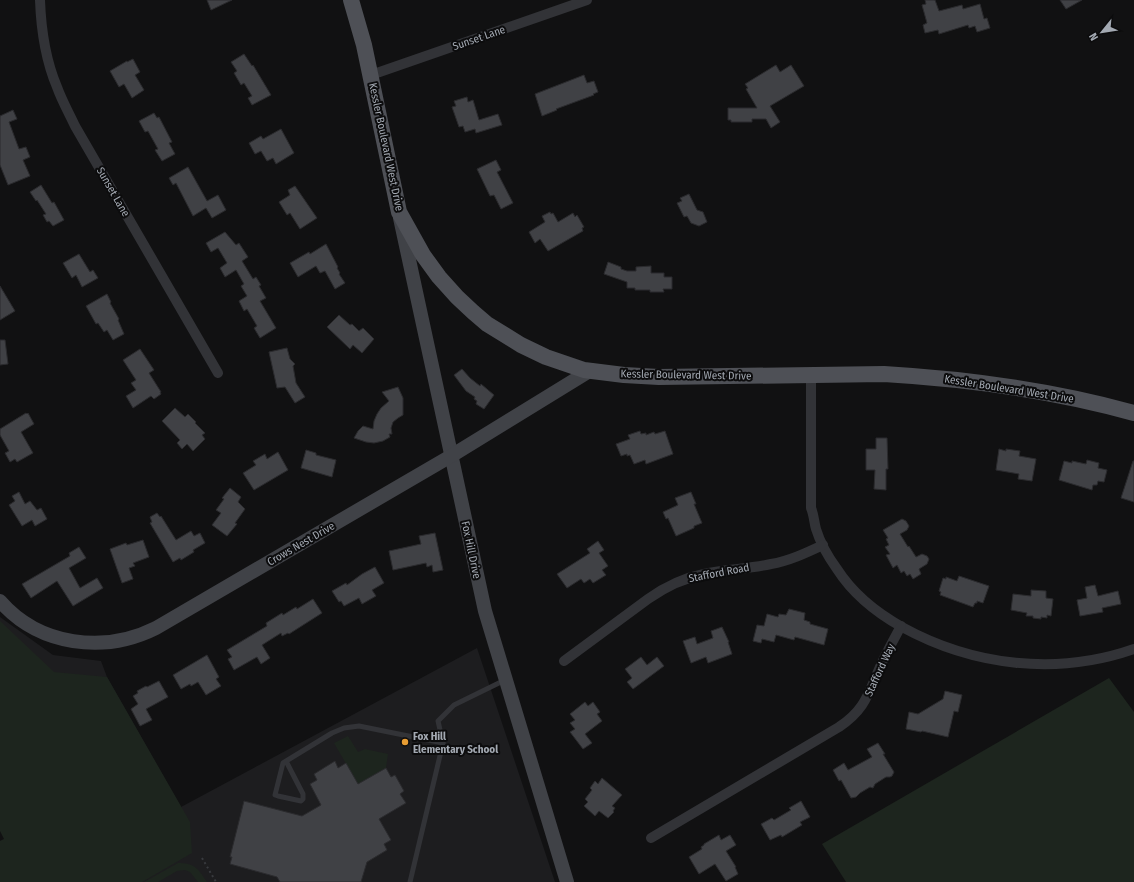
<svg xmlns="http://www.w3.org/2000/svg" width="1134" height="882" viewBox="0 0 1134 882" font-family="'Fira Sans Condensed',sans-serif">
	<style>
		.built { fill: #1d1d1f }
		.green { fill: #1d251e }
		.building { fill: #404145; stroke: #2b2b2e }
		.lines { fill: none; stroke-linecap: round; stroke-linejoin: round }
		.path { stroke: #383a3e; stroke-width: 2; stroke-dasharray: 2 3; stroke-linecap: butt }
		.lane { stroke: #323337; stroke-width: 5 }
		.street { stroke: #323337; stroke-width: 10 }
		.secondary { stroke: #404247; stroke-width: 14 }
		.primary { stroke: #4e5056; stroke-width: 16 }
		.poi-dot { fill: #e89d33; stroke: #0c0c0d; stroke-width: 1.5 }
		.labels { text-anchor: middle; dominant-baseline: central; stroke-width: 4; stroke-linejoin: round; paint-order: stroke }
		.street-label { font-size: 11px; fill: #a3a9b2; stroke: #0c0c0d }
		.poi-label { font-size: 11px; font-weight: bold; fill: #a3a9b2; stroke: #0c0c0d; text-anchor: start }
	</style>
	<rect width="100%" height="100%" fill="#111112"/>
	<polygon class="built" points="0,617 53,655 101,661 107,677 181,807 477,648 555,882 33,882 0,825"/>
	<g class="green">
		<polygon points="0,621 54,672 107,677 190,822 192,853 142,882 0,882 0,841 4,839 0,831"/>
		<polygon points="1109,678 1134,712 1134,882 846,882 822,844"/>
		<polygon points="348,736 358,752 365,749 388,754 386,768 358,784 334,743"/>
		<path d="M178,863C194,863 198,868 207,882H198L190,872L185,870L177,871L158,882H144Z"/>
	</g>
	<g class="building">
		<polygon points="207,0 232,0 211,10"/>
		<polygon points="925,0 935,0 939,11 962,5 963,9 980,4 984,19 987,18 990,28 977,32 975,26 969,28 968,25 939,34 938,30 925,33 923,25 927,23 922,5 926,4"/>
		<polygon points="1060,0 1082,0 1066,9"/>
		<polygon points="244,54 252,66 253,65 271,95 252,105 248,98 252,96 244,83 241,85 234,73 237,71 231,62"/>
		<polygon points="133,59 140,72 135,75 144,90 132,98 124,84 119,87 110,71 127,61 127,62"/>
		<polygon points="776,65 780,72 791,65 804,86 770,106 780,122 771,128 766,119 752,119 752,122 731,122 731,120 728,120 728,108 757,108 746,89 748,88 745,84"/>
		<polygon points="584,75 587,83 594,81 598,92 593,94 594,95 556,109 557,110 542,116 535,94"/>
		<polygon points="467,97 468,102 473,100 479,120 498,114 502,125 476,133 475,129 465,132 463,126 459,127 452,107 456,106 454,101"/>
		<polygon points="13,110 17,119 9,122 19,149 26,147 30,157 23,160 30,176 8,185 0,165 0,116"/>
		<polygon points="154,113 157,118 159,117 172,142 169,143 175,154 162,161 155,150 158,149 148,131 145,132 139,121"/>
		<polygon points="281,129 294,153 276,164 273,158 267,161 261,151 255,154 249,143 261,136 263,139"/>
		<polygon points="496,160 501,170 497,172 513,203 501,209 494,195 490,196 477,169"/>
		<polygon points="188,167 207,201 218,195 226,210 212,218 206,208 193,216 176,183 173,185 169,178"/>
		<polygon points="41,185 52,203 54,202 64,220 53,226 49,221 47,222 43,215 46,214 37,200 36,201 30,192"/>
		<polygon points="295,186 317,218 300,229 290,213 287,215 279,202 290,195 288,190"/>
		<polygon points="689,194 697,210 703,212 707,222 699,226 691,223 687,216 684,217 677,203 682,201 680,198"/>
		<polygon points="550,212 551,214 553,213 558,222 573,213 575,217 577,215 584,227 582,228 583,231 548,251 540,239 535,243 529,232 545,222 542,216"/>
		<polygon points="225,232 236,245 239,243 248,257 242,261 253,279 256,277 261,285 259,286 266,298 260,301 276,328 260,338 254,328 257,326 247,309 244,311 239,301 247,296 241,286 244,284 236,270 225,277 220,268 227,263 218,248 211,252 206,243"/>
		<polygon points="326,244 338,267 337,268 340,273 339,274 345,283 335,289 325,271 320,273 316,266 298,277 290,263 309,252 310,254"/>
		<polygon points="79,254 90,272 93,270 98,278 82,287 76,275 72,278 63,263"/>
		<polygon points="608,262 621,267 621,269 627,271 636,271 636,267 651,266 651,273 664,273 664,277 672,277 672,289 663,289 664,292 650,292 650,290 635,290 635,288 627,288 627,282 604,274"/>
		<polygon points="0,286 15,311 0,320"/>
		<polygon points="107,294 111,302 110,303 119,319 118,320 124,334 113,340 107,330 104,332 98,323 96,324 86,306"/>
		<polygon points="339,315 350,325 352,324 359,331 363,328 374,339 362,353 353,345 350,349 327,327"/>
		<polygon points="0,340 5,340 8,364 0,365"/>
		<polygon points="287,348 290,359 295,364 293,366 296,383 305,397 295,403 285,387 277,388 269,352"/>
		<polygon points="140,349 154,370 149,373 161,392 160,392 161,394 154,399 151,396 133,408 126,396 136,390 131,383 136,380 123,360"/>
		<polygon points="462,369 470,378 480,386 481,384 494,395 484,409 476,404 477,401 474,399 475,397 466,391 454,375"/>
		<polygon points="398,387 403,398 403,415 398,418 393,422 391,428 392,434 389,434 390,437 383,441 374,443 366,442 354,438 358,431 363,426 373,429 374,421 377,414 381,408 389,401 382,392"/>
		<polygon points="175,408 185,417 188,414 196,422 195,423 205,433 202,435 205,439 193,451 187,444 182,449 177,443 180,440 162,421"/>
		<polygon points="26,413 27,414 28,413 34,424 21,432 33,453 17,462 15,459 10,462 5,453 9,451 0,435 0,429"/>
		<polygon points="640,431 641,434 646,433 646,435 654,432 655,434 665,431 673,454 646,464 645,460 634,464 630,455 627,456 627,454 621,456 616,444 630,439 628,435"/>
		<polygon points="876,438 887,438 888,469 886,469 886,490 874,489 875,470 866,470 866,449 876,449"/>
		<polygon points="999,449 1006,451 1006,449 1020,451 1019,456 1036,459 1032,481 1018,479 1019,474 996,470"/>
		<polygon points="306,450 316,453 316,455 336,460 332,477 301,468"/>
		<polygon points="278,452 288,470 254,490 243,473 256,465 253,461 265,454 267,459"/>
		<polygon points="1087,460 1099,463 1098,468 1107,470 1104,482 1098,481 1097,485 1093,485 1092,490 1059,480 1064,461 1072,463 1072,461 1086,464"/>
		<polygon points="1133,461 1134,461 1134,502 1121,498"/>
		<polygon points="230,488 241,497 238,502 245,509 235,523 237,524 227,536 212,525 221,513 216,510 224,499 222,498"/>
		<polygon points="19,492 25,504 30,501 37,510 41,508 47,519 35,526 32,520 22,526 9,505 15,501 12,496"/>
		<polygon points="691,492 696,504 694,504 702,523 694,526 694,528 676,536 668,518 666,519 663,512 678,505 675,498"/>
		<polygon points="157,513 160,517 161,516 176,540 191,531 194,536 200,533 205,543 193,550 194,552 181,560 180,558 173,562 150,523 152,522 150,517"/>
		<polygon points="902,519 906,521 909,526 907,530 900,534 908,547 909,546 916,557 922,554 927,556 929,559 927,564 919,569 921,574 913,579 910,574 907,576 904,571 901,573 897,565 893,568 886,555 890,554 885,547 889,545 886,539 888,538 883,530"/>
		<polygon points="435,533 443,570 433,572 432,565 427,567 426,563 393,570 389,551 421,544 419,536"/>
		<polygon points="143,540 149,557 133,563 135,566 129,568 133,579 122,583 110,549 126,543 127,545"/>
		<polygon points="598,541 604,550 599,553 608,566 602,570 606,575 593,583 590,579 584,583 581,579 567,588 557,574 590,553 587,549"/>
		<polygon points="79,547 86,558 69,568 80,588 97,578 103,588 73,606 57,581 31,598 22,584 70,556 69,553"/>
		<polygon points="375,567 384,583 372,590 376,596 362,604 359,598 344,606 341,601 339,602 332,591 346,583 347,585 362,574"/>
		<polygon points="959,576 989,586 983,603 977,601 977,603 975,603 973,607 940,595 941,592 939,591 943,578 946,579 946,577 957,581"/>
		<polygon points="1095,585 1098,596 1118,591 1121,604 1102,608 1103,612 1080,616 1077,600 1087,598 1085,587"/>
		<polygon points="1031,590 1046,591 1046,598 1053,599 1051,616 1047,615 1047,618 1041,617 1041,619 1033,618 1033,616 1026,616 1027,613 1011,610 1013,594 1031,596"/>
		<polygon points="313,599 322,613 289,634 288,633 282,636 281,633 262,645 270,658 261,664 257,657 234,670 228,659 232,657 227,650 267,626 266,623 282,613 283,615 296,607 297,609"/>
		<polygon points="789,609 805,613 804,620 810,622 810,624 828,629 824,645 795,637 794,640 776,635 774,642 762,639 761,643 753,641 757,625 764,626 767,614 778,617 779,614 786,615"/>
		<polygon points="722,627 729,642 728,642 732,654 708,663 706,657 691,663 683,641 695,637 697,644 713,638 711,631"/>
		<polygon points="207,655 219,677 216,679 221,686 206,695 198,682 191,686 190,684 181,689 173,675"/>
		<polygon points="641,657 647,665 657,657 664,666 633,689 627,682 632,678 625,669"/>
		<polygon points="159,681 168,697 146,709 152,720 140,726 131,709 138,704 133,696 138,693 137,691 146,686 147,687"/>
		<polygon points="945,691 962,695 958,712 954,711 948,737 922,731 921,732 906,729 909,712 918,714 943,699"/>
		<polygon points="585,702 588,706 593,702 600,712 597,714 602,721 585,734 592,743 583,749 570,732 575,729 570,723 575,720 570,714"/>
		<polygon points="878,743 885,754 883,754 894,772 892,776 890,777 886,777 875,784 873,788 870,787 860,793 856,797 851,798 841,780 839,781 833,770 844,763 848,770 872,757 867,749"/>
		<polygon points="335,761 338,768 346,763 358,784 386,768 391,777 395,775 404,791 400,794 406,803 379,819 391,840 384,844 387,850 367,862 361,882 280,882 277,877 230,864 232,857 230,857 244,801 302,816 321,805 310,784 317,780 314,774"/>
		<polygon points="602,778 622,795 612,806 615,808 613,811 614,812 608,818 599,811 595,816 584,806 588,802 585,799 592,790 590,788 595,781 598,784"/>
		<polygon points="801,801 810,817 800,822 802,825 782,837 781,835 770,840 761,824 772,818 774,820 791,810 789,808"/>
		<polygon points="719,835 721,840 730,835 736,845 726,851 736,867 735,867 738,874 726,881 715,864 699,874 689,857 702,849 701,847 704,845 704,844"/>
	</g>
	<g class="lines">
		<polyline class="path" points="202,858 216,882"/>
		<g class="lane">
			<polyline points="286,761 303,794 303,799 301,801 278,796 275,795 283,763 332,733 344,728 359,726 443,743"/>
			<polyline points="410,882 443,743 438,721 454,705 505,680"/>
		</g>
		<g class="street">
			<path d="M40,0C41,28 46,61 57,87C62,101 69,113 75,126L218,373"/>
			<polyline points="371,75 587,0"/>
			<path d="M811,375V508C814,515 814,522 816,529C820,542 829,558 837,569C853,594 877,613 902,627C973,666 1057,676 1134,649"/>
			<path d="M564,661L648,599C665,587 683,578 704,574C726,569 749,569 771,564C789,561 806,553 823,545"/>
			<path d="M651,838L839,727C865,710 868,694 880,667C886,653 894,639 901,626"/>
		</g>
		<g class="secondary">
			<polyline points="400,218 485,611 567,882"/>
			<path d="M0,601C39,646 104,654 156,628L451,456L591,370"/>
		</g>
		<path class="primary" d="M351,0L364,45L399,212L423,255L439,277L457,297L473,312L487,324L521,345L546,357L584,370L624,375L659,377L884,374C968,379 1052,390 1134,413"/>
	</g>
	<circle class="poi-dot" cx="405" cy="742" r="4"/>
	<g class="labels">
		<g class="street-label">
			<text transform="translate(479 38) rotate(-19)">Sunset Lane</text>
			<text transform="translate(386 147) rotate(78)">Kessler Boulevard West Drive</text>
			<text transform="translate(113 192) rotate(60)">Sunset Lane</text>
			<text transform="translate(686 375) rotate(1)">Kessler Boulevard West Drive</text>
			<text transform="translate(1009 389) rotate(9)">Kessler Boulevard West Drive</text>
			<text transform="translate(301 544) rotate(-30)">Crows Nest Drive</text>
			<text transform="translate(471 550) rotate(78)">Fox Hill Drive</text>
			<text transform="translate(719 573) rotate(-11)">Stafford Road</text>
			<text transform="translate(880 670) rotate(-65)">Stafford Way</text>
		</g>
		<g class="poi-label">
			<text x="413" y="736">Fox Hill<tspan x="413" dy="13">Elementary School</tspan></text>
		</g>
	</g>
	<g transform="translate(1102 32) rotate(240)" stroke="#0c0c0d" stroke-width="3" paint-order="stroke">
	<path d="M0-3L7 15L0 10L-7 15Z" fill="#a3a9b2"/>
	<text y="-6" font-size="11" font-weight="bold" text-anchor="middle" fill="#a3a9b2">N</text>
	</g>
</svg>
